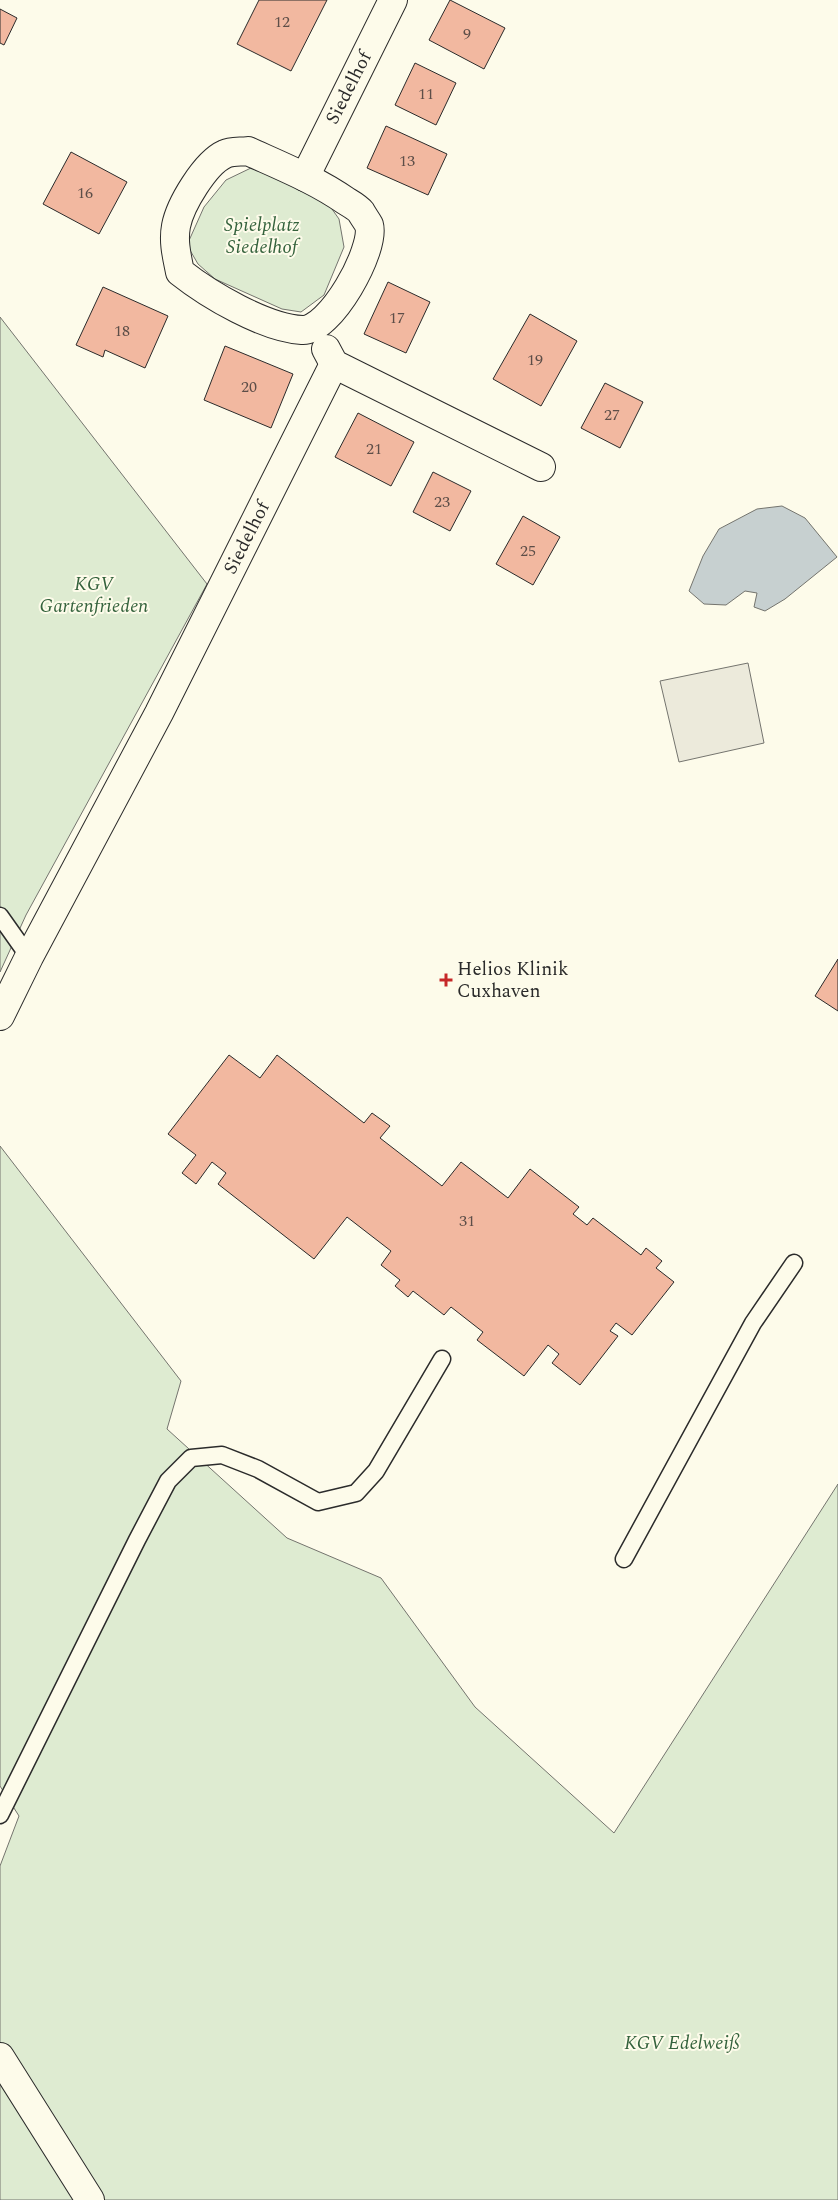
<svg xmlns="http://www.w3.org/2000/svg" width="838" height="2200" viewBox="0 0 838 2200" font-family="Spectral,serif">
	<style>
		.green { fill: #deebd1; stroke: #74746e }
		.parking { fill: #eceadb; stroke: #74746e }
		.water { fill: #c7d0d0; stroke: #74746e }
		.building { fill: #f2b8a0; stroke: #2b2b2b }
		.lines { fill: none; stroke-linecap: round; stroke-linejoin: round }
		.service-casing { stroke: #2b2b2b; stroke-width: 19 }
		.minor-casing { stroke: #2b2b2b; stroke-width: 30 }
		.service { stroke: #fdfbea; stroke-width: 16 }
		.minor { stroke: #fdfbea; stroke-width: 28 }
		.poi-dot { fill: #c62828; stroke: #fdfbea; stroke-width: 2 }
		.labels { text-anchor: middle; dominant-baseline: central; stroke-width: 4; stroke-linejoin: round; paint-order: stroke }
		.number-label { font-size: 16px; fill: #5d4e48 }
		.street-label { font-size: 19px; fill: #2b2b2b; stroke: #fdfbea }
		.park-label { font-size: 19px; font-style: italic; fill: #34623c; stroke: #fdfbea }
		.poi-label { font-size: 19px; fill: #2b2b2b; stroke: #fdfbea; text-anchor: start }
	</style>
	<rect width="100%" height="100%" fill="#fdfbea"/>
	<g class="green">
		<polygon points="253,167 327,202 339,219 344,247 324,295 301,312 282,309 215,279 198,264 187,245 204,207 226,180"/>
		<polygon points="0,317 207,584 26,915 0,972"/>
		<polygon points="0,1146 181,1381 167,1429 287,1538 381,1578 475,1707 614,1833 838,1484 838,2200 0,2200 0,1866 19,1816 0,1786"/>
	</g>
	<polygon class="parking" points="748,663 764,743 679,762 660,681"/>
	<polygon class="water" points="782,506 805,518 837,557 785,599 765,611 754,607 757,593 745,591 726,605 704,604 689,591 703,556 719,529 757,509"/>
	<g class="building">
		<polygon points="259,0 327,0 291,71 237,44"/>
		<polygon points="450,0 505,28 484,69 429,40"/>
		<polygon points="0,9 17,18 4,45 0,43"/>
		<polygon points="415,63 456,83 436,125 395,105"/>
		<polygon points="386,126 447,154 428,195 367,168"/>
		<polygon points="71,152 127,182 99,234 43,204"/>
		<polygon points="388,282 430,302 406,353 364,334"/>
		<polygon points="103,287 168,316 145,368 105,350 103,357 76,345"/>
		<polygon points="530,314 577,341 541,406 493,379"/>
		<polygon points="225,346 293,374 271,428 204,400"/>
		<polygon points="605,383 643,402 620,448 581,428"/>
		<polygon points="358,413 414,442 391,486 335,457"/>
		<polygon points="433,472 471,491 450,531 413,512"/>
		<polygon points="523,516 560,537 533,585 496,564"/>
		<polygon points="838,959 838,1011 815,996"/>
		<polygon points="229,1055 260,1078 277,1055 364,1123 372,1113 390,1126 380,1138 442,1186 461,1162 508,1198 530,1169 579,1207 573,1214 587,1225 593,1218 641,1255 646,1248 662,1261 656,1268 674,1282 632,1335 616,1323 610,1331 618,1336 580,1385 552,1363 559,1354 548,1345 524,1376 477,1340 483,1332 451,1307 444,1315 413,1291 408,1297 395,1286 400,1280 381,1265 391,1251 347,1217 314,1259 218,1184 226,1173 212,1162 196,1184 182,1173 196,1155 168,1134"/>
	</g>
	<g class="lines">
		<defs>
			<g id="service">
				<polyline points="0,916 29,957"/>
				<polyline points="624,1559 753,1323 794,1263"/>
				<polyline points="0,1815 137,1540 168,1481 191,1458 222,1455 258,1469 318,1502 356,1493 376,1471 442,1359"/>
			</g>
			<g id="minor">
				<path d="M248,151C281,166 316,180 346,201C351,204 358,208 361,212C363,216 367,221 369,225C376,249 330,332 302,330C265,328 209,295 180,272C177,257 173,242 176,226C180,205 205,163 225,154C231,151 241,152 248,151Z"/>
				<polyline points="305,177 393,0"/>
				<polyline points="326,349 334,364 541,467"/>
				<polyline points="0,1016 29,957 159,713 334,364"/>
				<polyline points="0,2057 90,2200"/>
			</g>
		</defs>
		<use href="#service" class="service-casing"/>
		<use href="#minor" class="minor-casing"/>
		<use href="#service" class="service"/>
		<use href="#minor" class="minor"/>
	</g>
	<path class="poi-dot" d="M443.5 972.5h5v5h5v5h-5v5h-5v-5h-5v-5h5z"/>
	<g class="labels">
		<g class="number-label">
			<text x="282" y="22">12</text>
			<text x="467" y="34">9</text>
			<text x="426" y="94">11</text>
			<text x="407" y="161">13</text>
			<text x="85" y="193">16</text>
			<text x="397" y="318">17</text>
			<text x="122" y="331">18</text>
			<text x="535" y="360">19</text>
			<text x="249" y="387">20</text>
			<text x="612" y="415">27</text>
			<text x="374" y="449">21</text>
			<text x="442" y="502">23</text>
			<text x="528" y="551">25</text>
			<text x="467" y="1221">31</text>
		</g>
		<g class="street-label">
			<text transform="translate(349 88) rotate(-63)">Siedelhof</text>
			<text transform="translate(247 538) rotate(-63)">Siedelhof</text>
		</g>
		<g class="park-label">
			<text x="262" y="225">Spielplatz<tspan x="262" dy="22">Siedelhof</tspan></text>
			<text x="94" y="584">KGV<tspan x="94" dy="22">Gartenfrieden</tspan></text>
			<text x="682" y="2043">KGV Edelweiß</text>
		</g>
		<g class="poi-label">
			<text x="457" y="969">Helios Klinik<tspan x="457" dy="22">Cuxhaven</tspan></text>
		</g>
	</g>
</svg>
